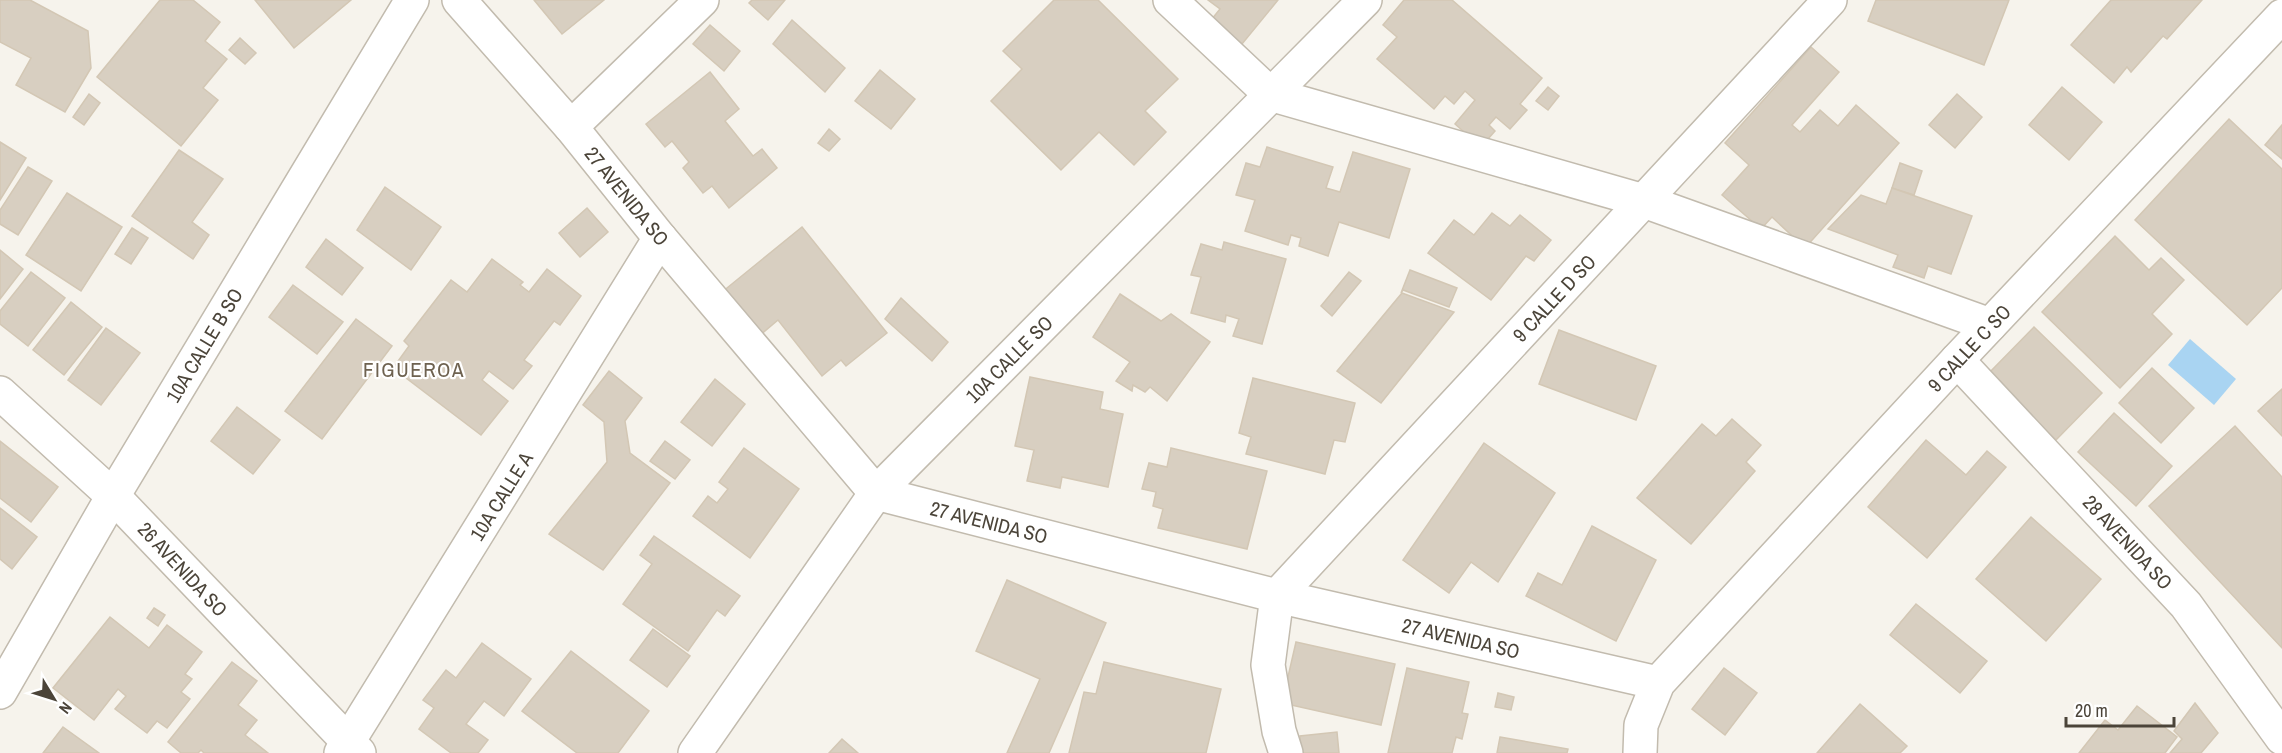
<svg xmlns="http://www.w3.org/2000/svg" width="2282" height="753" viewBox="0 0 2282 753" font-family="'Archivo Narrow',sans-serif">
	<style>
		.water { fill: #a9d4f2 }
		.building { fill: #d8cfc1; stroke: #d3c7b4; stroke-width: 1.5 }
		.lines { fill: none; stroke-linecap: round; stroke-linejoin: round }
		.street-casing { stroke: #c2bbae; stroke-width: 36 }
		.street { stroke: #fff; stroke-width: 33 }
		.labels { text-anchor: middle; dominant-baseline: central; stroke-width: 4.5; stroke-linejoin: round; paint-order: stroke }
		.street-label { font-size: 20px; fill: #4b4439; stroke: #fff }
		.neighbourhood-label { font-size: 21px; letter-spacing: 1.5px; fill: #6e6250; stroke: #fff }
	</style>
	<rect width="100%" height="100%" fill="#f6f3ec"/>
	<polygon class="water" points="2190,339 2236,379 2214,405 2168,365"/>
	<g class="building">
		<polygon points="0,0 30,0 88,31 91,68 65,112 16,85 31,58 0,42"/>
		<polygon points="160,0 193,0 220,22 205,41 227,59 203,88 218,100 181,146 97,77"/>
		<polygon points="255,0 351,0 294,48"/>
		<polygon points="534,0 604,0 562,34"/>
		<polygon points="752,0 785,0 768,20 749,3"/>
		<polygon points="1054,0 1098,0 1178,79 1145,111 1166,132 1134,165 1099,132 1061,170 991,101 1022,69 1003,51"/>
		<polygon points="1208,0 1278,0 1242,44 1212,19 1220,9"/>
		<polygon points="1404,0 1452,0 1542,78 1520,104 1527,110 1510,129 1496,117 1489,125 1495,131 1481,147 1455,124 1475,100 1465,91 1454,104 1445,96 1434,109 1377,59 1397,37 1383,25"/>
		<polygon points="1876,0 2009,0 1984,65 1868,21"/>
		<polygon points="2111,0 2202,0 2167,39 2163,36 2131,72 2127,67 2114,83 2071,45"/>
		<polygon points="792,20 845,68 825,92 773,44"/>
		<polygon points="710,25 740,51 724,71 693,44"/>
		<polygon points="240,38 256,53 245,64 229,50"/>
		<polygon points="1811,47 1839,72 1792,125 1800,132 1820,110 1838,126 1856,105 1899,143 1805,248 1772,217 1761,229 1722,195 1749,165 1725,143"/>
		<polygon points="880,70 915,99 891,129 855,101"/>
		<polygon points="710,72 739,109 725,121 753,156 762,149 777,168 729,208 712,186 703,193 683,168 689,162 672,141 665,147 646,124"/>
		<polygon points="1548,87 1559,96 1548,110 1536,101"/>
		<polygon points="2062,87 2102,122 2069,160 2029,125"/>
		<polygon points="89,94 100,103 84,125 73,117"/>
		<polygon points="1957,94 1982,117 1955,148 1929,125"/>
		<polygon points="2229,119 2282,169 2282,288 2247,325 2135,220"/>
		<polygon points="2282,125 2282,159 2265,145"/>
		<polygon points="829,129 840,139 829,151 818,143"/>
		<polygon points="0,142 26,158 0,200"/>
		<polygon points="1267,147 1333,167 1326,188 1340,192 1353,152 1410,169 1389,238 1339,222 1328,256 1299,246 1301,238 1291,235 1288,245 1245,231 1255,200 1236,195 1246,163 1260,167"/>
		<polygon points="179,150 223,179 192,222 209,235 193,259 132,216"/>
		<polygon points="1900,163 1922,171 1914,195 1892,188"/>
		<polygon points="28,167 52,181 18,235 0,224 0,210"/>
		<polygon points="385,187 441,227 411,270 357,230"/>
		<polygon points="1892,188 1972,216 1951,274 1928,266 1924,278 1893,267 1898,255 1828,229 1861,195 1886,204"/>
		<polygon points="67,193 122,227 81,291 26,255"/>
		<polygon points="587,208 608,232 580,257 559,233"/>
		<polygon points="1492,213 1510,226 1520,215 1551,240 1534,261 1526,256 1491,300 1428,253 1454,220 1474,235"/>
		<polygon points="802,227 887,333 846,366 841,360 822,376 778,320 758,337 722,292"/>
		<polygon points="132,228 148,238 131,264 115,254"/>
		<polygon points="2115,236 2149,270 2161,258 2184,280 2152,314 2172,334 2120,388 2042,312"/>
		<polygon points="326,239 363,268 342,295 306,267"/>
		<polygon points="1224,242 1286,259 1262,344 1233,336 1239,319 1226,315 1225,322 1191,313 1201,277 1191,275 1201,244 1222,250"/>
		<polygon points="0,250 23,269 0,299"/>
		<polygon points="492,259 523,282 520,285 529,292 547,269 581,296 560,325 554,321 524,360 532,366 513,389 489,371 482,380 508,401 481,435 393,368 409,346 404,341 451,280 467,292"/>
		<polygon points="1410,270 1457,288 1449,307 1403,290 1401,293"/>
		<polygon points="31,272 65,298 28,346 0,324 0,311"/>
		<polygon points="1349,272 1361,281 1332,316 1321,306"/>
		<polygon points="293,285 343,322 317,354 269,317"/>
		<polygon points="1402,293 1454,312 1381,403 1337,371"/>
		<polygon points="1120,294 1161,321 1171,314 1210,342 1167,401 1150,387 1145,392 1133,385 1132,391 1116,381 1130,362 1093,337"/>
		<polygon points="901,298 948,342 932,361 885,319"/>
		<polygon points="71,302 102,327 64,375 33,350"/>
		<polygon points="356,319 392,346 322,439 285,411"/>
		<polygon points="2034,327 2102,393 2056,440 1988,374"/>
		<polygon points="106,328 140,353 101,405 68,380"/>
		<polygon points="1559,330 1656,366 1636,420 1539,384"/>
		<polygon points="2152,368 2194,408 2161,443 2119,403"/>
		<polygon points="609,371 642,398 625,421 630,453 670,483 603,570 549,534 607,462 604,422 583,405"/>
		<polygon points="1030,377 1103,392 1100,409 1123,414 1108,487 1062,477 1060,488 1027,481 1034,450 1015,446"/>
		<polygon points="1253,378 1355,403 1345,442 1334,440 1325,474 1246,454 1251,437 1239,433"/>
		<polygon points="715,379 745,404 712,446 681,422"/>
		<polygon points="2282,389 2282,436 2258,411"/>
		<polygon points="237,407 280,440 253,474 211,441"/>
		<polygon points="2114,413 2172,466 2136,506 2078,452"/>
		<polygon points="1732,419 1761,445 1746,462 1755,471 1691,544 1637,498 1702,424 1716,436"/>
		<polygon points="2235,426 2282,477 2282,648 2149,506"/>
		<polygon points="1926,440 1966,475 1987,451 2006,467 1927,558 1868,507"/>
		<polygon points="0,441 58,487 31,522 0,498"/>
		<polygon points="665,441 690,460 675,479 650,461"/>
		<polygon points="1484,443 1555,493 1498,582 1471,562 1449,593 1403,560"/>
		<polygon points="744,448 799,489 750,558 693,516 708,496 717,503 728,489 719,482"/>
		<polygon points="1171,448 1267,471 1247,549 1158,528 1163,509 1153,506 1156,492 1142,489 1149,463 1167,467"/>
		<polygon points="0,508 37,537 12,569 0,559"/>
		<polygon points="2031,517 2101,579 2046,641 1976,579"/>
		<polygon points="1592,526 1656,560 1616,641 1526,596 1538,573 1562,585"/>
		<polygon points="654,536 740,596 725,616 717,610 688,651 623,604 652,564 640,555"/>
		<polygon points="1007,580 1106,623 1049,753 1007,753 1040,679 976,651"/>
		<polygon points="1916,604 1987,661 1960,693 1890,635"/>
		<polygon points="154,608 165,615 158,626 147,618"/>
		<polygon points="110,617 149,648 167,625 202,652 185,674 192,679 181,692 190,699 167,728 157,721 147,733 115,709 126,696 118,689 94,720 53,688"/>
		<polygon points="653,629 690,656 667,687 630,660"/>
		<polygon points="1296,642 1395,664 1381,725 1282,703"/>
		<polygon points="482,643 531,679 504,716 484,701 466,724 488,740 478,753 451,753 419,729 434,708 423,700 446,670 456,678"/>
		<polygon points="571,651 649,711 618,753 577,753 522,711"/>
		<polygon points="232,662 257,681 238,705 257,720 245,735 268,753 204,753 201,750 198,753 181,753 168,742"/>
		<polygon points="1104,662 1221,689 1206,753 1069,753 1084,692 1096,694"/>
		<polygon points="1407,668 1469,682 1462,713 1468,714 1462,739 1456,737 1452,753 1388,753"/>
		<polygon points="1724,668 1757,693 1725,735 1692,709"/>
		<polygon points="1498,693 1514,697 1511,710 1495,707"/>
		<polygon points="2195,703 2218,733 2201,753 2170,753 2182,739 2174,731"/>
		<polygon points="1860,704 1907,746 1900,753 1817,753"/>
		<polygon points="2137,706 2177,737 2165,753 2079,753 2105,720 2118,730"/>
		<polygon points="63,727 99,753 43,753"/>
		<polygon points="1337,732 1339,753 1301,753 1300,736"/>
		<polygon points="1500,737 1568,749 1567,753 1497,753"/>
		<polygon points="842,739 858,753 829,753"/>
	</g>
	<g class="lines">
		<defs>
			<g id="street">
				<polyline points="459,0 571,127 660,238 876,493 1277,596 1658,683"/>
				<polyline points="1170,0 1270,94 1644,201 1990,325"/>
				<polyline points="571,127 702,0"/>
				<polyline points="1957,360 2186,605 2282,738"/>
				<polyline points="0,393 113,496 359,753"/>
				<polyline points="1277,596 1830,0"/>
				<polyline points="1277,596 1268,665 1279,731 1286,753"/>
				<polyline points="0,692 113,496 412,0"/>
				<polyline points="341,753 660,238"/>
				<polyline points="695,753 876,493 1365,0"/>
				<polyline points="1640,753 1641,725 1658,683 1957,360 2282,16"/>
			</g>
		</defs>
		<use href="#street" class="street-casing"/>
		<use href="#street" class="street"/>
	</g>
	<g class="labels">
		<g class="street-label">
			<text transform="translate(627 196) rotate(51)">27 AVENIDA SO</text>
			<text transform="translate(1554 298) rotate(-47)">9 CALLE D SO</text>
			<text transform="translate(204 345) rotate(-59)">10A CALLE B SO</text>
			<text transform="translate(1969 348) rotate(-47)">9 CALLE C SO</text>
			<text transform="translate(1009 359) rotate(-45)">10A CALLE SO</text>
			<text transform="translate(501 496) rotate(-58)">10A CALLE A</text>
			<text transform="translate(989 522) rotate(14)">27 AVENIDA SO</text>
			<text transform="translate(2128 542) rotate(47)">28 AVENIDA SO</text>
			<text transform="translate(183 569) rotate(47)">26 AVENIDA SO</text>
			<text transform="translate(1461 638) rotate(13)">27 AVENIDA SO</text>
		</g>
		<g class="neighbourhood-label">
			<text x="414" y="369">FIGUEROA</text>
		</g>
	</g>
	<g transform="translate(54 699) rotate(128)" stroke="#ffffff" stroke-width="4.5" paint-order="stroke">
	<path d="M0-4.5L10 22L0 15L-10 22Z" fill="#4b4439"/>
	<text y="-9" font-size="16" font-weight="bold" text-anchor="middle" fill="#4b4439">N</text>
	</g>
	<path d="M2066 717v9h108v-9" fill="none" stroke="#4b4439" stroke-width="3"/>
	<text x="2075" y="717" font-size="18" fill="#4b4439" stroke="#ffffff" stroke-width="4.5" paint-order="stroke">20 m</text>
</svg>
